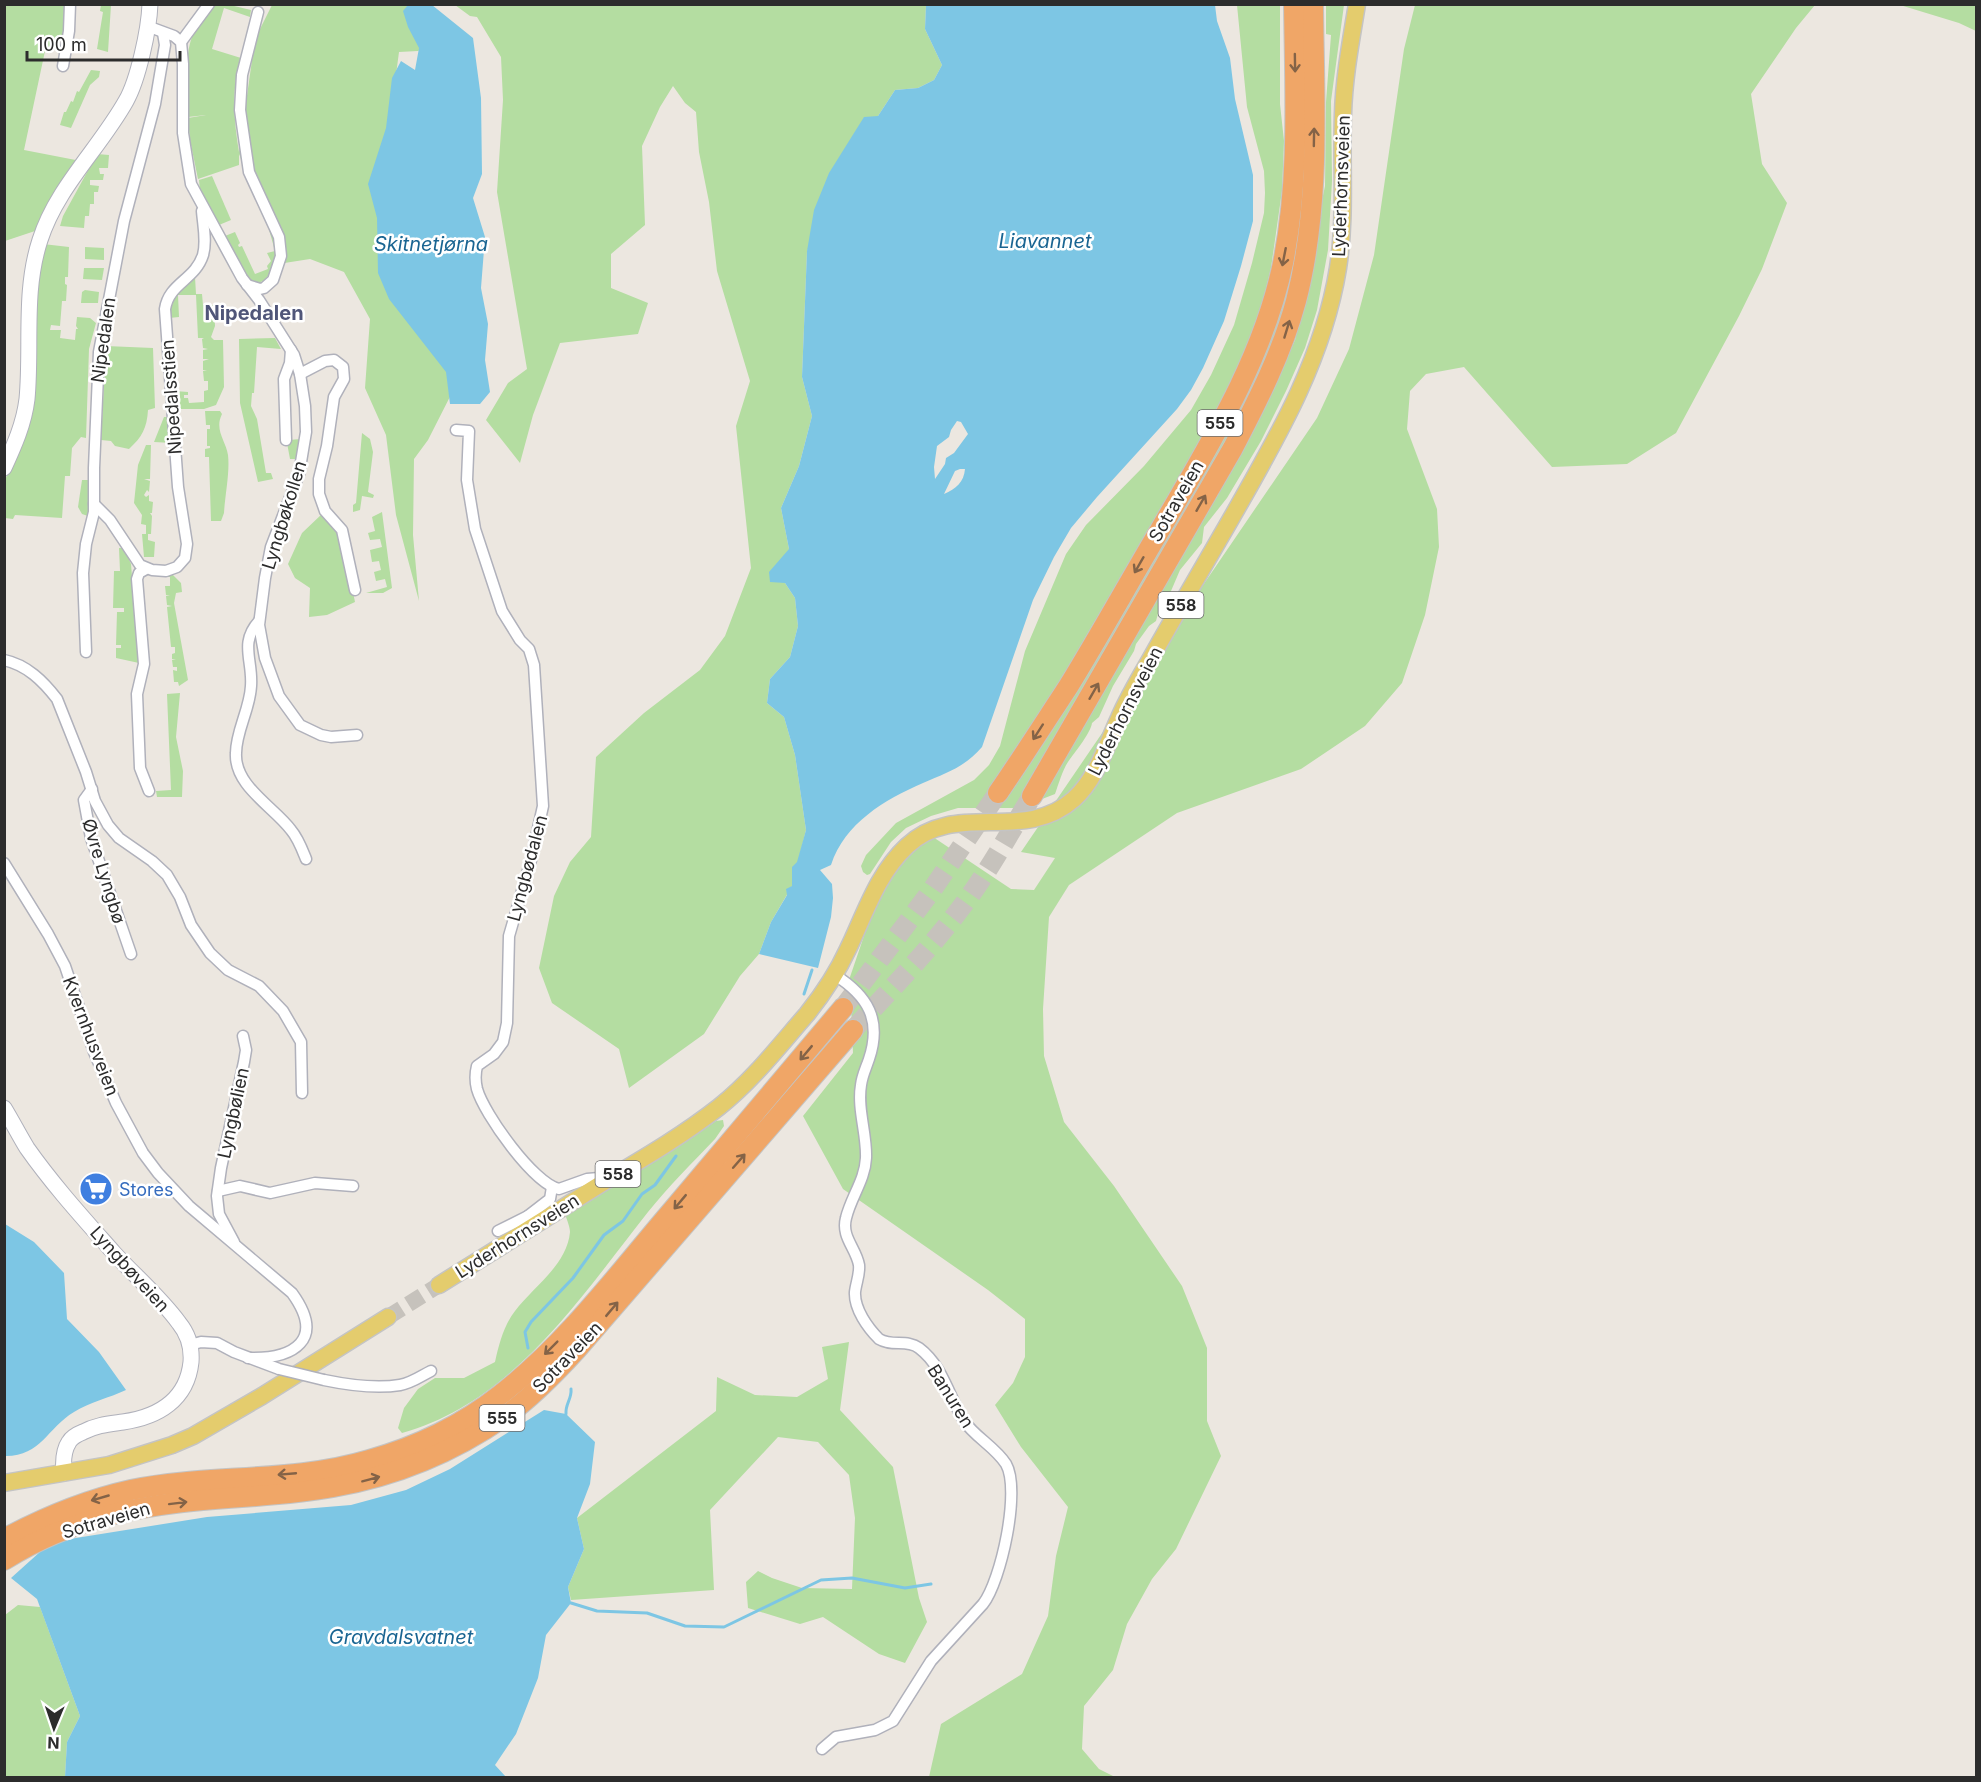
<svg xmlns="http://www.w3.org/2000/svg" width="1981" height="1782" viewBox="0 0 1981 1782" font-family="Inter,sans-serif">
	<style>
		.green { fill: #b4dda1 }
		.water { fill: #7dc6e4; fill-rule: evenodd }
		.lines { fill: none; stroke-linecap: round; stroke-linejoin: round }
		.stream { stroke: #7dc6e4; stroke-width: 3 }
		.primary-tunnel { stroke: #c6c2bc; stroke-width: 16; stroke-dasharray: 16 8; stroke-linecap: butt }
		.highway-tunnel { stroke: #c6c2bc; stroke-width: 20; stroke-dasharray: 20 10; stroke-linecap: butt }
		.street-casing { stroke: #b0b1bb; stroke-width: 13 }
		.secondary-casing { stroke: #b0b1bb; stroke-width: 17 }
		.primary-casing { stroke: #c4c4c4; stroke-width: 19 }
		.highway-casing { stroke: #c4c4c4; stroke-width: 22 }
		.street { stroke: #fff; stroke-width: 10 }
		.secondary { stroke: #fff; stroke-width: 15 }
		.primary { stroke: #e4cc6d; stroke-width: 16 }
		.highway { stroke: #f0a667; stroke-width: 20 }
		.street-bridge-casing { stroke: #b0b1bb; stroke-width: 13; stroke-linecap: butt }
		.street-bridge { stroke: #fff; stroke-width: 10 }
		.oneway { stroke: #846347 }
		.labels { text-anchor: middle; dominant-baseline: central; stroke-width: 5; stroke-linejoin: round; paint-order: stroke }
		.shield { fill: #fff; stroke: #6b6b6b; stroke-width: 1.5 }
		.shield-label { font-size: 16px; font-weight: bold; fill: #2c2c2c }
		.street-label { font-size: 18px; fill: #2c2c2c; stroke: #fff }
		.shop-label { font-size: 18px; fill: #366cbe; stroke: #fff; text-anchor: start }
		.water-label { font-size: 20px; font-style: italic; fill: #1a6592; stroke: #fff }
		.neighbourhood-label { font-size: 20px; font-weight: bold; fill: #505679; stroke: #fff }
	</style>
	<rect width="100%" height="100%" fill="#ece7e0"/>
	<g class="green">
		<polygon points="4,5 70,5 69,28 45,51 24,150 86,162 44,228 5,241"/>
		<polygon points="101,5 111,5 108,52 97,49 103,12 100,11"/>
		<path d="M213,5H230L251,10L250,17L224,8L212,49L241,58C231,87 234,123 239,152L255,39L272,5H416L427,45L418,51L399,52L389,127L461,375L428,440L414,459L413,535L419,601L396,515L386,435L365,388L370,319L344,272L310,259L278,264L276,260C271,271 268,283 253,284L245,275L225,236L235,232L240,243L238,245L239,247L242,246L255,274L268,269L267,266L271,261L267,253L275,251L268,226L239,154V165L198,179L190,140L188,118L206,115L188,117C187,91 183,56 194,32C198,22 207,13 213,5Z"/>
		<polygon points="455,5 926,5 925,29 942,65 934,80 918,88 895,90 878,116 807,251 802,377 812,416 799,466 781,508 789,549 785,583 795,598 798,626 790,657 770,679 767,703 784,717 795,755 806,830 792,886 771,922 759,954 740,976 704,1034 629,1088 619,1049 552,1003 539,968 554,896 570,862 591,837 596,757 644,713 700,670 725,636 751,568 736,426 750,381 717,271 709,202 699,152 696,112 685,103 673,86 660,107 642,146 645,225 611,254 611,288 648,303 638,334 560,343 533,415 520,463 486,420 508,383 527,369 497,192 503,100 501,57 477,17 470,16"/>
		<path d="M1237,5H1280V104L1284,141L1282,191L1271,268L1260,313L1251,335L1234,375L1207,429L994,794L1271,332L1302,5L1305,178L1302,226L1284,318L1248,404L1099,666L1035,771L1029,784L1120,663L1269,399L1295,340L1315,256L1320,210L1325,186L1326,102L1331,35L1326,34V5H1344L1331,101L1332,181L1328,250L1317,310L1305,348L1286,391L1261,441L1227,498L1204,527L1202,543L1180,570L1171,591L1161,603L1156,621L1149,626L1136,644L1134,651L1113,686L1099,717L1092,723C1091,732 1076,751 1070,759C1063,768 1059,783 1055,794L1019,808H958L931,816L906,828L891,842L870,874L867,875L863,872L861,866L866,855L896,823L974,780L989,765L1000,746L1025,651L1066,554L1086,525L1144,466L1191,410L1211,375L1234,325L1252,263L1264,213L1265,193L1264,171L1247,107Z"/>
		<polygon points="1415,5 1815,5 1796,28 1751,94 1762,164 1787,203 1762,269 1739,316 1676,433 1627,464 1552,467 1464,367 1426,374 1410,391 1407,429 1437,509 1439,547 1425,615 1402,683 1365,726 1307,765 1301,769 1177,813 1069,885 1049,917 1043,1009 1044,1056 1064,1122 1114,1186 1182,1286 1207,1348 1207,1421 1221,1456 1176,1549 1152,1579 1127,1624 1113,1670 1084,1706 1082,1749 1099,1769 1115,1777 929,1777 941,1724 1022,1674 1048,1616 1056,1556 1068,1507 1021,1447 995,1405 1013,1383 1025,1357 1025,1319 988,1290 843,1189 803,1116 853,1053 850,977 881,886 918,827 1011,889 1034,890 1055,858 1021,852 1317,418 1349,349 1374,255 1404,49"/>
		<polygon points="1900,5 1976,5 1976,31 1959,23"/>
		<polygon points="91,70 100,71 99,77 90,85 71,128 60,125 64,112 66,112 71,101 73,102 77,91 79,92"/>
		<polygon points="97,154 109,155 108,168 99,168 100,174 104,174 103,180 90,180 90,185 99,186 98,192 94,192 94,204 90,204 89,216 85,216 84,228 60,226 63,216"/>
		<polygon points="212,176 231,220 219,225 200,191 199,180"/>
		<polygon points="43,244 69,247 68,277 65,277 65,284 67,285 66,301 62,301 60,326 51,325 50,330 61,330 60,338 75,340 76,329 78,329 76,326 77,317 90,318 96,323 89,349 86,438 81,437 72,448 70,476 65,476 62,518 15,515 13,519 5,518 5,480 33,413 36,276"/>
		<polygon points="85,247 104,248 104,260 85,259"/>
		<polygon points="84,268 104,268 102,280 83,279"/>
		<path d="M195,277L196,294H202L203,305H214L215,326L211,337L214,340H223L224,387L216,405L204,409H176L175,391L188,392V395H184V398H188L189,403L204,402V391L208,390V381H204L203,371L207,370H203V361L209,359H203V350L208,349L203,348L202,339L204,338H198L196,295H178L179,317L169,318C170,292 176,292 195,277Z"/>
		<polygon points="85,290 99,292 98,303 81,303 82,292"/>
		<polygon points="275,338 281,349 257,347 254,393 252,393 251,406 257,419 266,473 271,473 273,479 258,482 240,403 239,339"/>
		<path d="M106,346L153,348L155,408L148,410C147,428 142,437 129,449L115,446L111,441L101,440Z"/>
		<path d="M205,411H220L222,414C214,430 226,441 228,455C230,472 225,495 224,513L221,521H211L209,457H205V449L210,448V446H207V429H210V425H206Z"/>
		<polygon points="164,417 169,417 172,443 154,442"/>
		<polygon points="362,433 370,439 373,452 368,492 374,495 373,498 362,496 360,510 353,512 353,505 356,503"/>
		<polygon points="301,439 298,459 290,459 287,443 289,440"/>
		<polygon points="146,445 151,445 150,479 144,479 150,481 149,492 147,490 144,495 146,497 149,495 149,501 153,502 152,513 150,513 152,516 151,534 148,534 148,540 155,542 154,557 144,557 142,534 146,534 146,525 141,524 142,515 134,503 138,465"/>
		<polygon points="82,480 91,480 88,516 82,514 78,507"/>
		<polygon points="382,512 392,588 383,593 366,593 387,587 385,579 376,581 374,572 381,570 379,561 372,562 370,550 382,547 380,539 370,540 368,533 375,531 372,517"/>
		<polygon points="322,514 341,534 355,602 327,615 309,617 310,588 295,578 288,564 302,533"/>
		<polygon points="119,548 124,548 131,564 139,663 116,658 116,648 121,648 121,645 116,645 117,612 124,612 124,608 113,608 114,571 120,571"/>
		<polygon points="170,572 181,583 182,592 176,593 174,603 188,680 179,686 178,682 174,682 173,670 177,671 177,667 173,667 172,660 176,659 172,659 172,654 175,653 175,647 171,647 167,607 172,606 167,605 166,596 170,595 166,595 165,586 170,586 170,577 164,577 164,574"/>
		<polygon points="180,693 176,737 183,771 182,797 157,797 156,791 171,790 167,694"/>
		<path d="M723,1120L724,1126L715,1139C692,1163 669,1186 648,1212C580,1298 513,1402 402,1433L398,1428L404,1408L418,1389L435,1378H464L495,1362C499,1344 504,1325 515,1311C534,1286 567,1265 570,1232C570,1227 567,1220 565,1214L675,1149L716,1121Z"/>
		<polygon points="849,1342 840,1410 893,1467 919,1598 927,1622 905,1663 879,1654 823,1617 800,1624 748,1608 746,1582 758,1571 772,1578 802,1588 852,1589 855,1518 849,1475 818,1442 778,1437 710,1510 714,1590 571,1600 568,1587 584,1549 577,1518 716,1411 717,1377 755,1395 797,1397 828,1379 822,1347"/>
		<polygon points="18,1605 40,1607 80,1716 67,1742 65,1777 5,1778 5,1615"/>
	</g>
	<g class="water">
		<polygon points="408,5 432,5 473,38 481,98 482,174 473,198 485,237 481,288 488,324 485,360 490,392 480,404 450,404 446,372 389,299 378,273 377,218 368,184 386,128 392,78 401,61 415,70 419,48 408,27 403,11"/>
		<path d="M926,5H1215L1217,21L1230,58L1235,99L1253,175V221L1241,266L1224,321L1203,368L1191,390L1177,409L1097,497L1071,528L1054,557L1033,600L982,747C965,767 946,773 923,783C884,800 845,823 831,865L820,870L832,884L833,898L831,917L818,968L759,954L771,922L787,895L786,889L792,886V867L797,862L806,830L795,755L784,717L767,703L770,679L790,657L798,626L795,598L785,583L770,582L769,572L789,549L781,508L799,466L812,416L802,377L807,251L814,210L829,173L864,117L878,116L895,90L918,88L934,80L942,65L925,29ZM957,421L961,422L968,434L954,453L946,458L945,464L935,479L934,467L937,446L949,437L951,430ZM960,469H965C964,482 956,489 944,494L955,471Z"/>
		<path d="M5,1224L34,1242L64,1273L67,1319L99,1352L126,1390C109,1398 90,1402 74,1412C47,1428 41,1457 4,1456Z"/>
		<polygon points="544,1410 566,1414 595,1442 590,1484 577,1518 584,1549 568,1587 571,1603 546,1635 538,1678 516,1734 495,1765 506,1777 65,1777 67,1742 80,1716 37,1599 11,1578 51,1542 207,1517 351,1505 406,1490 450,1469"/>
	</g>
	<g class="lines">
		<g class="stream">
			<polyline points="804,994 812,970"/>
			<polyline points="528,1348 525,1332 531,1322 573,1278 604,1235 623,1221 642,1194 655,1185 676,1156"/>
			<path d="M566,1414C565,1404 572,1399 571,1389"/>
			<polyline points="571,1603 597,1611 647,1613 685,1626 724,1627 821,1580 852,1578 905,1588 931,1584"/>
		</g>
		<polyline class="primary-tunnel" points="388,1317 439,1285"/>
		<g class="highway-tunnel">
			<polyline points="843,1008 932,890 998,793"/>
			<path d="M853,1030C895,985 938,941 974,890C995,860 1013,827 1032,796"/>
		</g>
		<defs>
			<g id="street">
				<polyline points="147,26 174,36 181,42 183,64 183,133 191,184 242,278 259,300 294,355 300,374 305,406 306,432 299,474 271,547 265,578 259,625 265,658 279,696 300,725 321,735 331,737 357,735"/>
				<polyline points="181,42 209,4"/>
				<polyline points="63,66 69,31 70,4"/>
				<polyline points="247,285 260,289 264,288 273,280 281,256 279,237 249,172 240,110 242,75 258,12"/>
				<polyline points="300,374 325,361 334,360 343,367 344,379 334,397 327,446 319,479 319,494 325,511 342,530 355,590"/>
				<path d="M456,430L469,431L467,480L475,529L502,611L520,640L529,649L534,665L543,806L531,860L509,936L507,1023L503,1042L494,1054L477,1066C475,1074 475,1081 477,1089C484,1114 534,1184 559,1189L587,1179L599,1178L603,1183"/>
				<polyline points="286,440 284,379 290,363 291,350"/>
				<path d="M94,504L110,520L140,565L152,570L166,571L177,567L185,558L187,544L178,487L165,309C169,283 195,280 203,255C207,241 203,225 202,211"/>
				<polyline points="146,569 139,573 137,579 144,664 137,694 140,768 149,791"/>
				<path d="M259,621C239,643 253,660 251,686C250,709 236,731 236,753C234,786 274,807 291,830C298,838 302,849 306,859"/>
				<polyline points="86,652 83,573 86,544 94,512 94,468 99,352 124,221 155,104 165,45 163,33"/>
				<path d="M4,660C27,665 43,681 57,699L86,772L95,801L108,825L119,838L152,861L167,875L180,897L191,925L210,953L228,970L259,986L283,1011L301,1042L302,1093"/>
				<polyline points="92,789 84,800 91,838 131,954"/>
				<path d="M4,863L48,934L65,966L94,1052L116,1103L143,1153L158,1173L189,1206L292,1293C326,1340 294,1359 248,1358"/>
				<polyline points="218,1191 240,1186 270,1193 315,1183 353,1186"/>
				<polyline points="533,1227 528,1216 550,1199 552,1187"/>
				<polyline points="498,1231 528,1216"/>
				<polyline points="234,1242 219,1214 217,1196 221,1168 244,1062 246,1050 243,1036"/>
				<polyline points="190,1345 201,1342 217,1343 234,1352 279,1369"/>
				<path d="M324,1380C348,1385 376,1389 400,1385C412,1383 421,1376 431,1371"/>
				<path d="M822,1749L836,1737L875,1730L893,1721L931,1661L983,1604C1001,1581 1021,1490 1006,1464C995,1447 975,1437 964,1421C949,1397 943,1366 919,1348C907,1339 892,1347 879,1339C868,1328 854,1309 855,1292C856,1283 860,1274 859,1265C856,1248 841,1237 846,1218C851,1197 865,1180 866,1158C867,1134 857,1109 861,1085C862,1076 866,1068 869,1059C882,1020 868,996 835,975"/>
			</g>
			<g id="secondary">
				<path d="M4,468C14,446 24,424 27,399C32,346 23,292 40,240C57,187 99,149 126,101C138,80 149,30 150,4"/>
				<path d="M4,1108C12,1121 19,1135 27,1148C53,1185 84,1219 114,1253C135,1276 161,1298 179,1323C188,1334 192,1348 191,1362C187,1400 158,1417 123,1422C109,1424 96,1425 83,1432C78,1434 72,1437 69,1442C63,1451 63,1463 64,1473"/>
			</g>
			<g id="primary">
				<path d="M439,1285C497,1249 555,1213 612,1177C649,1155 686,1133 719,1107C753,1080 779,1046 807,1014C823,994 837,973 848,949C865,914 877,874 907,846C955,800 1024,844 1074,799C1097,778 1106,746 1119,718C1128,697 1140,677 1151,658C1179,608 1208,559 1236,510C1280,433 1324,356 1338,268C1346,217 1341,166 1343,114C1344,77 1351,41 1357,4"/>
				<polyline points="4,1483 109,1465 172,1445 193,1436 262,1396 388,1317"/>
			</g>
			<g id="highway">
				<path d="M998,793C1022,758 1045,722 1068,687C1100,635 1129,582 1160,530C1209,445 1263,360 1283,263C1300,178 1295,90 1294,4"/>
				<path d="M1032,796L1233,448C1258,400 1282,353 1296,301C1321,205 1314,103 1313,4"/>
				<path d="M4,1539C45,1517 86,1500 131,1490C209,1474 292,1483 369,1460C416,1447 462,1425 500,1395C566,1344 617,1275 671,1212C729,1144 786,1076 843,1008"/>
				<path d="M4,1560C55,1528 116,1510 175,1503C228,1496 281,1497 333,1487C396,1476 456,1451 508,1414C533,1396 556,1372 577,1349L853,1030"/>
			</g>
		</defs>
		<use href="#street" class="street-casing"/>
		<use href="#secondary" class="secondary-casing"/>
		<use href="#primary" class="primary-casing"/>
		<use href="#highway" class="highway-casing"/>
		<use href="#street" class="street"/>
		<use href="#secondary" class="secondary"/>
		<use href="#primary" class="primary"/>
		<use href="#highway" class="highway"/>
		<defs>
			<polyline id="street-bridge" points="279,1369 324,1380"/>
		</defs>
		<use href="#street-bridge" class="street-bridge-casing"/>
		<use href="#street-bridge" class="street-bridge"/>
	</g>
	<defs><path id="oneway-shaft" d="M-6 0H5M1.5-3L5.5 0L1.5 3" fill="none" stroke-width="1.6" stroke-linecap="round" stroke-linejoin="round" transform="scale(1.5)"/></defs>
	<g class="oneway">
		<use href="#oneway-shaft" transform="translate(1295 63) rotate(89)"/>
		<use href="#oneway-shaft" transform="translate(1314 137) rotate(-89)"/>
		<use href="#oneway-shaft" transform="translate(1284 257) rotate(101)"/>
		<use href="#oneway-shaft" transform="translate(1287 329) rotate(-73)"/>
		<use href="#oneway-shaft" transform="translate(1201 503) rotate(-60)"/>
		<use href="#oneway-shaft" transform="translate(1139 565) rotate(120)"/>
		<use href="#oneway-shaft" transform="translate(1094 691) rotate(-60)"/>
		<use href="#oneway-shaft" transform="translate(1038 732) rotate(123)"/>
		<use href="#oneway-shaft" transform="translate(806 1053) rotate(130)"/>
		<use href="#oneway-shaft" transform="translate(739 1161) rotate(-49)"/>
		<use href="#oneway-shaft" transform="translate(680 1202) rotate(130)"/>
		<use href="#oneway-shaft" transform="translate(612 1309) rotate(-50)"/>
		<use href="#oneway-shaft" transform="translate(551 1348) rotate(135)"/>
		<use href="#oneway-shaft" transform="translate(287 1474) rotate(175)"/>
		<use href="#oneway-shaft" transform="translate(371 1479) rotate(-15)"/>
		<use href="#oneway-shaft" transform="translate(100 1498) rotate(164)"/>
		<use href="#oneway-shaft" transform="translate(178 1503) rotate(-7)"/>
	</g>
	<defs>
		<symbol id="supermarket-disc" viewBox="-11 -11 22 22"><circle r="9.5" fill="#3f7fe0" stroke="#fff"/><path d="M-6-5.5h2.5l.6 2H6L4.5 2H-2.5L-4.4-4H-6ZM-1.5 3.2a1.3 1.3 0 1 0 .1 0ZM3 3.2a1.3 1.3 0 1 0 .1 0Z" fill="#fff"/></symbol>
	</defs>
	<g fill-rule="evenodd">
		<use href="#supermarket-disc" x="77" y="1170" width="38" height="38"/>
	</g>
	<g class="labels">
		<g class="shield">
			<rect x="1197.5" y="410" width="45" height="26" rx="4.5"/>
			<rect x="1158.5" y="592" width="45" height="26" rx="4.5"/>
			<rect x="595.5" y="1161" width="45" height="26" rx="4.5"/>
			<rect x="479.5" y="1405" width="45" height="26" rx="4.5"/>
		</g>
		<g class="shield-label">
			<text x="1220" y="423">555</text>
			<text x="1181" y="605">558</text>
			<text x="618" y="1174">558</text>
			<text x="502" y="1418">555</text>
		</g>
		<g class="street-label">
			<text transform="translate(1341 186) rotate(-88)">Lyderhornsveien</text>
			<text transform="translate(103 340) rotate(-82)">Nipedalen</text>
			<text transform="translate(171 397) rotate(-94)">Nipedalsstien</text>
			<text transform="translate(1176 501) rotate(-60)">Sotraveien</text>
			<text transform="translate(284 515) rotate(-73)">Lyngbøkollen</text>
			<text transform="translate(1125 711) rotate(-63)">Lyderhornsveien</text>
			<text transform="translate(527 868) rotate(-75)">Lyngbødalen</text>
			<text transform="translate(104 871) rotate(73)">Øvre Lyngbø</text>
			<text transform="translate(91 1036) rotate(69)">Kvernhusveien</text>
			<text transform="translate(233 1113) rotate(-78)">Lyngbølien</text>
			<text transform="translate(517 1236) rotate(-32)">Lyderhornsveien</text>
			<text transform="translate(130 1269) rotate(48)">Lyngbøveien</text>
			<text transform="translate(567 1357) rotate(-46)">Sotraveien</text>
			<text transform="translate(951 1396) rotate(58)">Banuren</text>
			<text transform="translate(106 1520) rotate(-16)">Sotraveien</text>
		</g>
		<g class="shop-label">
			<text x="119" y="1189">Stores</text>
		</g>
		<g class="water-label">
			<text x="1045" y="241">Liavannet</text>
			<text x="431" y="244">Skitnetjørna</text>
			<text x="401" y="1637">Gravdalsvatnet</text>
		</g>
		<g class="neighbourhood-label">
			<text x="254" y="313">Nipedalen</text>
		</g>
	</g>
	<rect width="1981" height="1782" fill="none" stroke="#2c2c2c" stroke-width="12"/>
	<g transform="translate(54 1728) rotate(182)" stroke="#ffffff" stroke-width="4.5" paint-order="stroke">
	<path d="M0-4.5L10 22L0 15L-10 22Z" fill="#2c2c2c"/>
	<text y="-9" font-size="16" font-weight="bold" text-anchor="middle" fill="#2c2c2c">N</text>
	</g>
	<path d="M27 51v9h153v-9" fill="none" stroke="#2c2c2c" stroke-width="3"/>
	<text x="36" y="51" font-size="18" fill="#2c2c2c" stroke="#ffffff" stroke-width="4.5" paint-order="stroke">100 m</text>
</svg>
